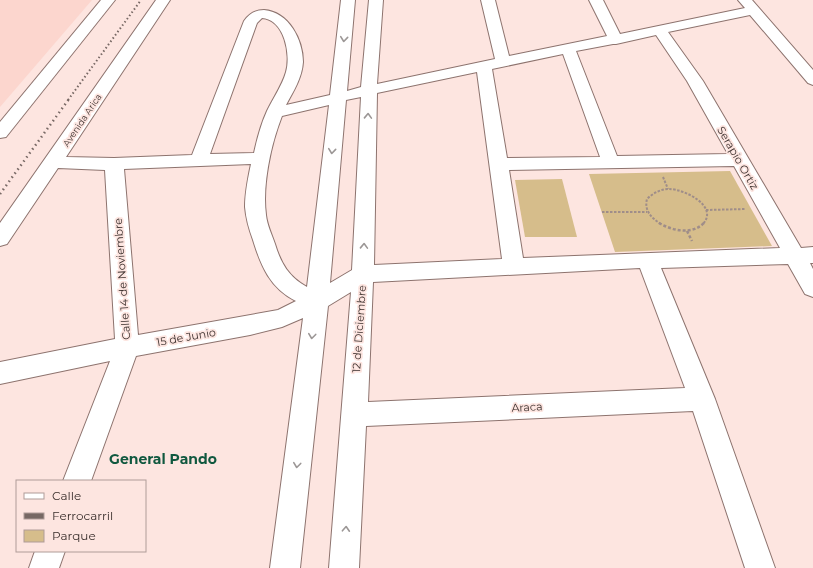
<svg xmlns="http://www.w3.org/2000/svg" width="813" height="568" viewBox="0 0 813 568" font-family="Montserrat,sans-serif">
	<style>
		.built { fill: #fcd6ce }
		.green { fill: #d6bd8b }
		.lines { fill: none; stroke-linecap: round; stroke-linejoin: round }
		.minor-casing { stroke: #8d736e; stroke-width: 2 }
		.secondary-casing { stroke: #8d736e; stroke-width: 2 }
		.path-far1 { stroke: #9f8d89; stroke-width: 2; stroke-dasharray: 2.5 1.5; stroke-linecap: butt }
		.path { stroke: #9f8d89; stroke-width: 2.5; stroke-dasharray: 3 2; stroke-linecap: butt }
		.minor { fill: #fff; fill-rule: evenodd }
		.secondary { fill: #fff; fill-rule: evenodd }
		.rail-far1 { stroke: #776864; stroke-width: 2; stroke-dasharray: 1.5 2.5; stroke-linecap: butt }
		.rail { stroke: #776864; stroke-width: 2.5; stroke-dasharray: 1.5 3.5; stroke-linecap: butt }
		.oneway { stroke: #9c9796 }
		.labels { text-anchor: middle; dominant-baseline: central; stroke-width: 3.5; stroke-linejoin: round; paint-order: stroke }
		.far-street-label { font-size: 9px; fill: #3a2f2c; stroke: #fde5e0 }
		.street-label { font-size: 11px; fill: #3a2f2c; stroke: #fde5e0 }
		.near-neighbourhood-label { font-size: 14px; font-weight: bold; fill: #10583f; stroke: #fde5e0 }
	</style>
	<rect width="100%" height="100%" fill="#fde5e0"/>
	<polygon class="built" points="0,0 92,0 0,107"/>
	<g class="green">
		<polygon points="730,171 772,246 615,252 589,174"/>
		<polygon points="562,179 577,237 525,237 515,180"/>
	</g>
	<g class="lines">
		<g class="minor-casing">
			<g id="minor">
				<path d="M156,0H170L66,157L114,158L192,155L244,21C249,14 255,10 264,10C289,12 303,40 303,62C302,78 293,92 286,105L330,95L341,0H355L347,91L361,87L369,0H383L377,84L495,59L481,0H495L509,56L607,36L589,0H603L620,34L745,8L738,0H752L813,70V85L808,83L750,15L668,32L703,81L801,248L813,247V263H810L813,269V297L805,294L788,264L661,268L715,399L775,568H745L693,411L366,426L359,568H329L351,292L328,306L300,568H270L303,318L282,327L250,335L136,356L91,481H63L110,361L0,384V362L115,339L105,170L58,168L7,244L0,246V223ZM262,18C285,20 291,55 286,72C282,86 273,98 267,111C261,124 257,139 254,153L210,154L257,23ZM656,35L687,81L728,154L617,156L576,51L613,44H616ZM563,54L600,157L507,158L492,69ZM477,72L502,259L374,265L377,93ZM361,97L352,270L330,283L346,100ZM329,105L307,287C289,277 281,264 275,244C272,235 267,225 266,215C262,185 271,144 282,116ZM251,164C248,178 245,193 245,207C246,219 249,229 253,240C261,266 270,288 296,301L278,310L138,335L124,169ZM734,166L780,248L523,258L509,170ZM640,268L685,388L368,402L373,282Z"/>
				<polygon points="35,551 65,551 59,568 29,568"/>
			</g>
		</g>
		<g class="secondary-casing">
			<polygon id="secondary" points="101,0 115,0 6,137 0,138 0,122"/>
		</g>
		<g class="path-far1">
			<polyline points="663,177 668,189"/>
			<polyline points="706,210 746,209"/>
			<polyline points="602,212 647,212"/>
			<path d="M661,224C651,218 644,210 647,199C653,193 661,189 669,189C684,189 719,206 703,224"/>
		</g>
		<g class="path">
			<path d="M659,223C673,231 692,235 704,223"/>
			<polyline points="687,231 692,241"/>
		</g>
		<use href="#minor" class="minor"/>
		<use href="#secondary" class="secondary"/>
		<polyline class="rail-far1" points="68,100 141,0"/>
		<polyline class="rail" points="0,194 69,99"/>
	</g>
	<defs><path id="oneway-chevron" d="M-2-3.5L2.5 0L-2 3.5" fill="none" stroke-width="1.6" stroke-linecap="round" stroke-linejoin="round"/></defs>
	<g class="oneway">
		<use href="#oneway-chevron" transform="translate(344 39) rotate(96)"/>
		<use href="#oneway-chevron" transform="translate(368 116) rotate(-88)"/>
		<use href="#oneway-chevron" transform="translate(332 151) rotate(96)"/>
		<use href="#oneway-chevron" transform="translate(364 246) rotate(-88)"/>
		<use href="#oneway-chevron" transform="translate(312 336) rotate(97)"/>
		<use href="#oneway-chevron" transform="translate(297 465) rotate(97)"/>
		<use href="#oneway-chevron" transform="translate(346 529) rotate(-87)"/>
	</g>
	<g class="labels">
		<g class="far-street-label">
			<text transform="translate(82 120) rotate(-56)">Avenida Arica</text>
		</g>
		<g class="street-label">
			<text transform="translate(738 158) rotate(60)">Serapio Ortiz</text>
			<text transform="translate(122 279) rotate(-94)">Calle 14 de Noviembre</text>
			<text transform="translate(359 329) rotate(-86)">12 de Diciembre</text>
			<text transform="translate(186 337) rotate(-10)">15 de Junio</text>
			<text transform="translate(527 407) rotate(-3)">Araca</text>
		</g>
		<g class="near-neighbourhood-label">
			<text x="163" y="459">General Pando</text>
		</g>
	</g>
	<rect x="16" y="480" width="130" height="72" fill="#fde5e0" stroke="#af9c98"/>
	<rect x="24" y="493" width="20" height="6" fill="#ffffff" stroke="#af9c98"/>
	<text x="52" y="500" font-size="12" fill="#3a2f2c">Calle</text>
	<rect x="24" y="513" width="20" height="6" fill="#776864" stroke="#af9c98"/>
	<text x="52" y="520" font-size="12" fill="#3a2f2c">Ferrocarril</text>
	<rect x="24" y="530" width="20" height="12" fill="#d6bd8b" stroke="#af9c98"/>
	<text x="52" y="540" font-size="12" fill="#3a2f2c">Parque</text>
</svg>
